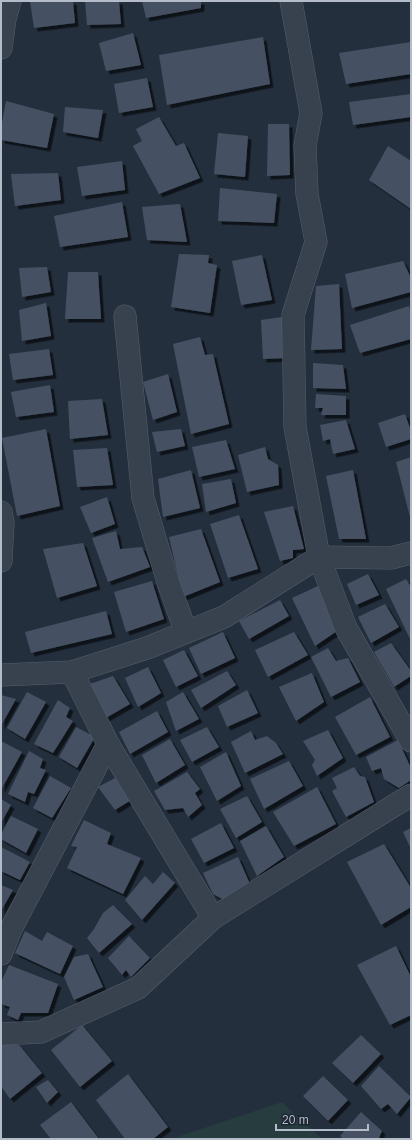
<svg xmlns="http://www.w3.org/2000/svg" width="412" height="1140" viewBox="0 0 412 1140" font-family="Helvetica,sans-serif">
	<style>
		.green { fill: #263c3f }
		.building { fill: #455162; filter: url(#shadow) }
		.lines { fill: none; stroke-linecap: round; stroke-linejoin: round }
		.minor-casing { stroke: #565f6c; stroke-width: 23 }
		.minor { stroke: #38414e; stroke-width: 22 }
	</style>
	<defs>
		<filter id="shadow"><feDropShadow dx="3.5" dy="3.5" stdDeviation="0" flood-color="#0009"/></filter>
	</defs>
	<rect width="100%" height="100%" fill="#242f3e"/>
	<polygon class="green" points="282,1102 322,1139 174,1139 177,1137"/>
	<g class="building">
		<polygon points="30,1 73,1 75,23 34,28"/>
		<polygon points="85,1 119,1 121,24 87,25"/>
		<polygon points="142,1 201,1 201,8 146,18"/>
		<polygon points="133,33 141,65 106,71 99,43"/>
		<polygon points="263,37 270,84 167,105 159,55"/>
		<polygon points="411,42 411,74 346,84 339,53"/>
		<polygon points="147,78 153,107 119,113 114,84"/>
		<polygon points="411,94 411,117 353,125 349,102"/>
		<polygon points="6,101 54,114 47,148 1,140 1,128"/>
		<polygon points="65,107 103,110 98,138 63,132"/>
		<polygon points="159,117 176,146 184,143 200,178 159,194 133,146 142,141 136,129"/>
		<polygon points="268,124 289,124 290,175 267,176"/>
		<polygon points="218,133 248,136 245,177 214,174"/>
		<polygon points="388,146 411,161 411,209 369,180"/>
		<polygon points="122,161 125,190 82,196 77,167"/>
		<polygon points="58,173 61,200 15,206 11,174"/>
		<polygon points="220,188 277,194 274,223 218,221"/>
		<polygon points="122,202 128,237 60,247 54,216"/>
		<polygon points="180,204 187,242 147,240 142,207"/>
		<polygon points="179,254 209,255 208,263 217,265 210,313 171,307"/>
		<polygon points="262,255 272,300 241,305 232,261"/>
		<polygon points="403,261 411,278 411,292 352,308 345,274"/>
		<polygon points="47,267 51,292 22,297 19,268"/>
		<polygon points="68,272 98,272 101,319 65,319"/>
		<polygon points="339,284 342,349 311,350 316,286"/>
		<polygon points="46,303 51,336 22,341 19,310"/>
		<polygon points="409,306 411,314 411,339 360,353 350,325"/>
		<polygon points="289,316 287,358 263,359 261,320"/>
		<polygon points="200,337 205,355 213,354 229,424 191,434 173,344"/>
		<polygon points="49,349 53,375 13,380 9,354"/>
		<polygon points="313,363 343,365 346,389 313,388"/>
		<polygon points="168,374 177,412 153,420 143,382"/>
		<polygon points="50,385 54,412 16,417 11,392"/>
		<polygon points="316,394 346,396 346,415 321,415 323,408 315,408"/>
		<polygon points="102,399 108,435 70,439 68,401"/>
		<polygon points="405,414 411,431 411,439 386,447 378,423"/>
		<polygon points="346,420 355,449 333,454 330,439 323,441 320,425"/>
		<polygon points="46,429 60,506 17,516 2,438"/>
		<polygon points="181,429 185,446 157,452 152,432"/>
		<polygon points="226,440 235,469 199,477 192,447"/>
		<polygon points="265,447 268,459 278,465 279,485 247,492 238,455"/>
		<polygon points="107,448 113,485 77,487 73,450"/>
		<polygon points="411,457 411,517 410,517 396,462"/>
		<polygon points="191,470 200,508 163,517 158,479"/>
		<polygon points="353,470 366,539 339,539 326,476"/>
		<polygon points="231,479 236,503 206,512 202,484"/>
		<polygon points="107,497 115,524 91,533 80,507"/>
		<polygon points="293,506 304,549 293,550 293,558 280,561 264,512"/>
		<polygon points="239,515 258,569 228,578 210,524"/>
		<polygon points="201,529 220,582 183,597 169,537"/>
		<polygon points="116,531 120,549 142,547 150,567 108,582 92,538"/>
		<polygon points="83,543 97,586 57,598 43,549"/>
		<polygon points="368,574 379,595 356,605 347,584"/>
		<polygon points="406,579 411,587 411,641 386,589"/>
		<polygon points="152,581 164,619 126,632 114,592"/>
		<polygon points="318,586 337,631 315,646 292,598"/>
		<polygon points="280,600 289,616 249,639 239,621"/>
		<polygon points="385,604 399,627 371,643 358,617"/>
		<polygon points="106,611 112,634 31,653 25,632"/>
		<polygon points="223,632 235,658 201,674 189,648"/>
		<polygon points="294,632 308,655 268,677 255,650"/>
		<polygon points="391,643 411,671 411,676 394,687 374,652"/>
		<polygon points="328,648 336,661 348,658 360,682 331,697 311,657"/>
		<polygon points="184,650 198,676 176,687 163,660"/>
		<polygon points="148,667 161,693 138,707 125,678"/>
		<polygon points="227,671 236,685 201,708 191,690"/>
		<polygon points="312,673 324,702 296,721 279,687"/>
		<polygon points="113,676 130,704 104,719 87,685"/>
		<polygon points="247,690 258,713 227,727 218,706"/>
		<polygon points="27,692 46,702 25,739 7,728"/>
		<polygon points="183,692 199,719 176,731 166,702"/>
		<polygon points="1,695 16,699 1,726"/>
		<polygon points="370,697 390,737 356,755 335,717"/>
		<polygon points="58,700 70,708 66,717 73,721 53,753 34,744"/>
		<polygon points="157,711 168,732 130,754 119,732"/>
		<polygon points="76,727 95,737 77,768 59,757"/>
		<polygon points="207,727 219,747 192,762 180,740"/>
		<polygon points="328,730 343,758 317,776 312,765 315,760 303,741"/>
		<polygon points="251,731 255,740 267,736 276,743 283,754 245,773 231,742"/>
		<polygon points="170,739 185,765 156,783 142,755"/>
		<polygon points="398,740 411,768 411,780 399,788 384,779 381,768 372,771 366,757"/>
		<polygon points="1,741 22,752 1,790"/>
		<polygon points="29,751 43,759 40,768 46,770 34,794 28,792 25,802 8,794"/>
		<polygon points="226,752 241,786 217,801 200,767"/>
		<polygon points="289,761 303,786 264,809 250,779"/>
		<polygon points="354,767 360,776 365,777 374,802 346,817 332,791 337,788 332,778"/>
		<polygon points="187,772 200,789 195,793 202,805 188,817 183,808 165,810 154,791"/>
		<polygon points="50,776 71,788 52,818 33,808"/>
		<polygon points="117,777 131,800 115,810 98,787"/>
		<polygon points="317,787 336,824 294,846 273,812"/>
		<polygon points="247,796 262,822 236,838 220,809"/>
		<polygon points="1,799 11,805 1,823"/>
		<polygon points="11,816 38,829 26,853 1,839 1,834"/>
		<polygon points="84,820 111,833 107,844 141,858 123,894 67,868 77,847 71,846"/>
		<polygon points="221,823 234,848 204,863 191,839"/>
		<polygon points="266,826 284,857 257,876 240,841"/>
		<polygon points="411,828 411,849 403,832"/>
		<polygon points="384,844 411,888 411,907 381,925 347,862"/>
		<polygon points="1,847 30,862 20,880 1,871"/>
		<polygon points="238,857 250,884 224,900 213,894 203,873"/>
		<polygon points="163,872 175,883 142,920 125,900 145,876 153,884"/>
		<polygon points="1,885 13,890 1,911"/>
		<polygon points="113,905 132,924 99,953 87,938 94,929 103,913"/>
		<polygon points="25,931 42,941 47,932 73,946 60,974 15,953"/>
		<polygon points="129,936 150,958 131,977 126,970 122,975 108,958"/>
		<polygon points="396,946 411,977 411,1015 390,1025 357,965"/>
		<polygon points="88,954 103,987 74,1000 64,977 74,957"/>
		<polygon points="9,965 58,984 48,1013 21,1013 18,1020 7,1015 10,1007 1,1004 1,982"/>
		<polygon points="82,1025 112,1061 80,1087 51,1050"/>
		<polygon points="361,1035 381,1054 353,1083 332,1063"/>
		<polygon points="8,1041 20,1046 42,1073 10,1099 1,1086 1,1044"/>
		<polygon points="379,1066 411,1097 397,1114 388,1104 381,1109 361,1086"/>
		<polygon points="128,1074 168,1127 153,1139 125,1139 96,1100"/>
		<polygon points="323,1076 348,1100 328,1121 303,1096"/>
		<polygon points="48,1080 58,1092 47,1103 36,1087"/>
		<polygon points="71,1102 99,1139 51,1139 40,1125"/>
		<polygon points="361,1112 382,1131 379,1138 380,1139 343,1139 340,1136"/>
	</g>
	<g class="lines">
		<g class="minor-casing">
			<g id="minor">
				<polyline points="291,1 311,113 305,146 307,194 316,242 293,315 295,427 319,557 346,628 411,741"/>
				<polyline points="1,48 5,19 10,1"/>
				<polyline points="125,316 143,498 168,582 186,632"/>
				<polyline points="1,512 3,522 1,561"/>
				<polyline points="1,675 72,672 147,648 224,617 319,557 391,558 411,553"/>
				<polyline points="108,744 213,918"/>
				<polyline points="1,954 10,931 108,744 72,672"/>
				<polyline points="1,1034 41,1032 138,988 213,918 411,795"/>
			</g>
		</g>
		<use href="#minor" class="minor"/>
	</g>
	<rect width="412" height="1140" fill="none" stroke="#b4bcc9" stroke-width="4"/>
	<path d="M276 1124v6h92v-6" fill="none" stroke="#b4bcc9" stroke-width="2"/>
	<text x="282" y="1124" font-size="12" fill="#b4bcc9" stroke="#1d2633" stroke-width="3" paint-order="stroke">20 m</text>
</svg>
